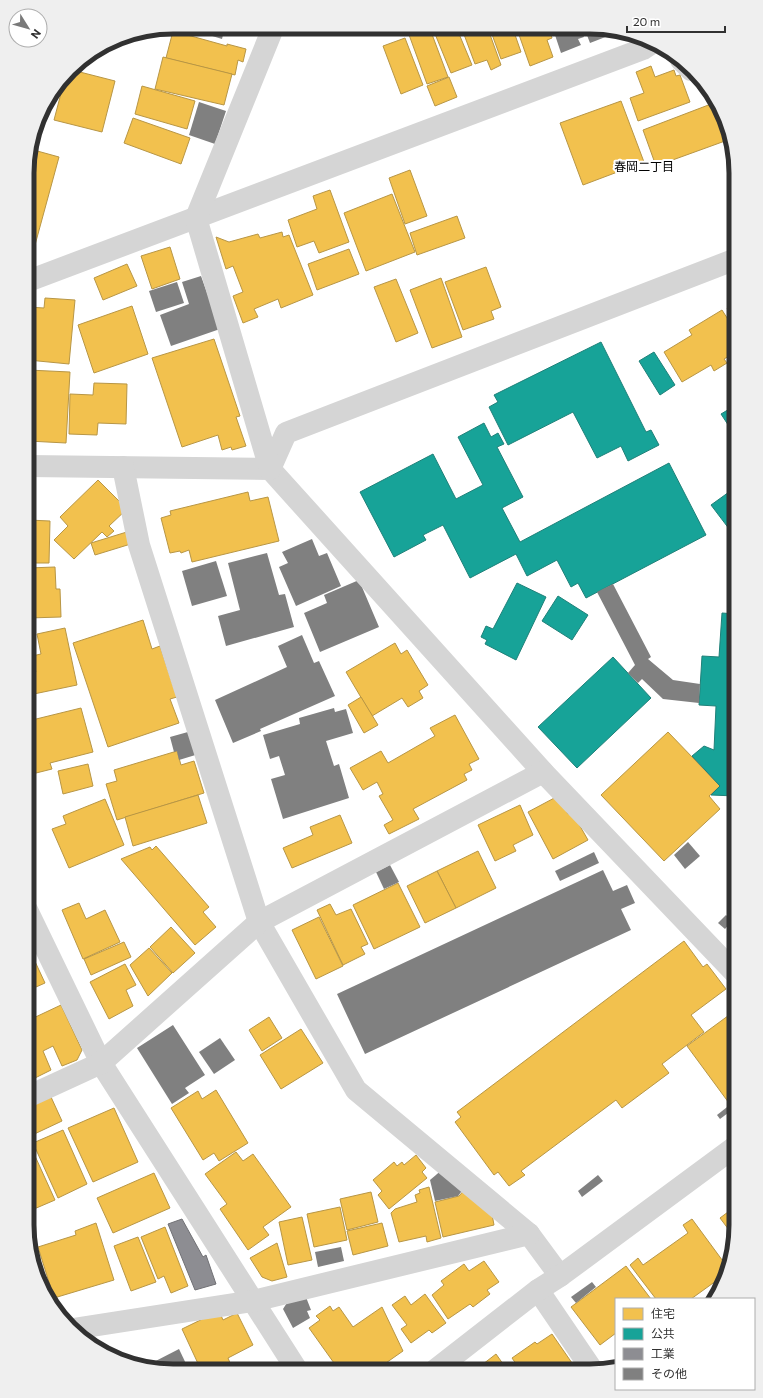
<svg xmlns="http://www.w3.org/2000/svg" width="763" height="1398" viewBox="0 0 763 1398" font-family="Commissioner,'Noto Sans JP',sans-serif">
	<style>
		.homes { fill: #f2c14e; stroke: #b89645 }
		.public { fill: #17a398; stroke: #1f8179 }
		.industry { fill: #8d8d92; stroke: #717175 }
		.building { fill: #808080 }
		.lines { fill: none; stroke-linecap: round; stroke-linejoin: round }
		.minor { stroke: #d5d5d5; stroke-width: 22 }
		.tertiary { stroke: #d5d5d5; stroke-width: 22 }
		.labels { text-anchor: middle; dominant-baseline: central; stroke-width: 4; stroke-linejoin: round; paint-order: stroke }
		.neighbourhood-label { font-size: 12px; fill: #000; stroke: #fff }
		.rim { fill: none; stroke: #313131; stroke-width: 5 }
	</style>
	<rect width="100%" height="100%" fill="#fff"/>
	<g class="homes">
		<polygon points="417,29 430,29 448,77 427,84 408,32"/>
		<polygon points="433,29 457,29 472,65 451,73"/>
		<polygon points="462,29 488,29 501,65 491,70 487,60 475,64"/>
		<polygon points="490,29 513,29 521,52 501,59"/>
		<polygon points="517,29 549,29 552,38 547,40 553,57 530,66"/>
		<polygon points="173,31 227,46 227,44 246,49 243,62 238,60 235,75 166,58"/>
		<polygon points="405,38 423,85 401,94 383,46"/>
		<polygon points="163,57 232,74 224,105 155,89"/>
		<polygon points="651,66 655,77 674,70 676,76 680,75 690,102 638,121 630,98 644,93 636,72"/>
		<polygon points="72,70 115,81 102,132 54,120 65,78"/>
		<polygon points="449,77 457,97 435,106 427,86"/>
		<polygon points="142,86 195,101 187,129 135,114"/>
		<polygon points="621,101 644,162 583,185 560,123"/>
		<polygon points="711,104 725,141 656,166 643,130"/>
		<polygon points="133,118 190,138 181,164 124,143"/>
		<polygon points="30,149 59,157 32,256 28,255 28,154"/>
		<polygon points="410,170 427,216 405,224 389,178"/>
		<polygon points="330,190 349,242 319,253 314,241 297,247 288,220 317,209 313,196"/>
		<polygon points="392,194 415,252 366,271 344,213"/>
		<polygon points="457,216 465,238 417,255 410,233"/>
		<polygon points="282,232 283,237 289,235 313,295 281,308 278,299 254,309 258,317 243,323 233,296 243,292 233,266 226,269 216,237 229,242 258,234 260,238"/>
		<polygon points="170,247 180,279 152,289 141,256"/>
		<polygon points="349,249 359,274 317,290 308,264"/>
		<polygon points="127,264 137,286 103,300 94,278"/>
		<polygon points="486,267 501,307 491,311 494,319 463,330 445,282"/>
		<polygon points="441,278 462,337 432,348 410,290"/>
		<polygon points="396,279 418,333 396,342 374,287"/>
		<polygon points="45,298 75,300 69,364 28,360 28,307 44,308"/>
		<polygon points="736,303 736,323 727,308"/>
		<polygon points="132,306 148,354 94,373 78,325"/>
		<polygon points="722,310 736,332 736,352 724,359 727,363 714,371 711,365 682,382 664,352 692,335 689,330"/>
		<polygon points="214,339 240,416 236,417 246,446 232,450 231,447 222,450 218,435 182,447 152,358"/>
		<polygon points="28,370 70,372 66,443 28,441 30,424 28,424"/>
		<polygon points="94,383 127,384 126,424 98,423 97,435 69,434 70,394 93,395"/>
		<polygon points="98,480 127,509 109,526 114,531 107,537 102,532 74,559 54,540 68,526 60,517"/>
		<polygon points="248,492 250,501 268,497 279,541 192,562 189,550 181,553 180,551 170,553 161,518 171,515 170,511"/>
		<polygon points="28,520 50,521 49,563 28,563"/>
		<polygon points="130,531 134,543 95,555 91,543"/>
		<polygon points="55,567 56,589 60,589 61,617 28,618 28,568"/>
		<polygon points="143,620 152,649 160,646 177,697 170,699 179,723 108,747 73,643"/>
		<polygon points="65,628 77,685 29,695 28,688 28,674 36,672 32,656 41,654 37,634"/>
		<polygon points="395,643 401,654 407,650 428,685 419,691 423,698 408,707 402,698 372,716 346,672"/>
		<polygon points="361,697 378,725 364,733 348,705"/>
		<polygon points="81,708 93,752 50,763 52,769 28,775 28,721"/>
		<polygon points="455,715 479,759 469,764 472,770 464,774 467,780 413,809 419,819 389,834 384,825 393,820 379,796 383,794 377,782 363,790 350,768 381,751 388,763 435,736 430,728"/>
		<polygon points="668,732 720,786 709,796 720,809 664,861 601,795"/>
		<polygon points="177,751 181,765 194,761 204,793 117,820 106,784 117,781 114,770"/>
		<polygon points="88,764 93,786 63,794 58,771"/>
		<polygon points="198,795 207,823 133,846 125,817"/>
		<polygon points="558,796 568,814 572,812 588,840 553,859 528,812"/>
		<polygon points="105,799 124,845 69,868 52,829 66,824 63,816"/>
		<polygon points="520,805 533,835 513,845 516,851 495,861 478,825"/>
		<polygon points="340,815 352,843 292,868 283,848 313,835 310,827"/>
		<polygon points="156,846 209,907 203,912 216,927 195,945 121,859 150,847 152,850"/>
		<polygon points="478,851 496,888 456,908 437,871"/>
		<polygon points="437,871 456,908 425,923 407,886"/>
		<polygon points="398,883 420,927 374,949 353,905"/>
		<polygon points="79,903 86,919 105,910 120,942 83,959 62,910"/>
		<polygon points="330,904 336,915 351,909 368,944 361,947 365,954 343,965 317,910"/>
		<polygon points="319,917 343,966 316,979 292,930"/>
		<polygon points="171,927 195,953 173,973 150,947"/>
		<polygon points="684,941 703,967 707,964 726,989 691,1015 704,1032 662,1064 669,1073 622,1108 616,1100 521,1171 525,1175 509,1186 498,1172 494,1175 455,1122 461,1117 457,1112"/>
		<polygon points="124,942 131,957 91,975 84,959"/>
		<polygon points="149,948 172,973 148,996 130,965"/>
		<polygon points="32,955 45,983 27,991 27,957"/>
		<polygon points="125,964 136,985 126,990 133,1006 109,1019 90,982"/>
		<polygon points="61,1005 82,1050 77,1060 62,1066 53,1046 43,1051 51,1070 29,1081 27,1077 27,1021"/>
		<polygon points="736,1010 736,1098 729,1103 687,1046"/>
		<polygon points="269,1017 282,1038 262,1051 249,1030"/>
		<polygon points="301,1029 323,1063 281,1089 260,1055"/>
		<polygon points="216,1090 248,1143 219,1161 214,1153 203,1160 171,1108 198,1091 202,1099"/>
		<polygon points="51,1097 62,1121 28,1137 27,1134 27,1108"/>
		<polygon points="114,1108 138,1162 93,1182 68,1128"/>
		<polygon points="63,1130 87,1184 58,1198 33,1143"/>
		<polygon points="30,1145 55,1200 27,1212 27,1147"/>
		<polygon points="236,1152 243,1161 253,1154 291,1207 263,1227 269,1235 248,1250 220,1209 227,1204 205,1174"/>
		<polygon points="416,1155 426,1168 422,1172 427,1178 389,1209 378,1195 382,1191 373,1180 394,1162 397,1166 402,1162 404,1165"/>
		<polygon points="154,1173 170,1208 113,1233 97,1198"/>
		<polygon points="429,1187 441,1238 427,1242 426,1236 399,1242 391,1213 395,1209 417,1202 415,1195 420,1193 419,1190"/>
		<polygon points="466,1188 491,1209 494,1225 443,1237 435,1202 459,1196"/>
		<polygon points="371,1192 378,1222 347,1230 340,1199"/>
		<polygon points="736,1206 736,1235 735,1238 720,1218"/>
		<polygon points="340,1207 347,1240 314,1247 307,1214"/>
		<polygon points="302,1217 312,1260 288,1265 279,1222"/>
		<polygon points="692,1219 728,1268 727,1273 691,1299 656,1299 630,1265 638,1258 643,1265 688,1233 683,1225"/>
		<polygon points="96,1223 114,1280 54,1298 38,1247 76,1235 75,1231"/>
		<polygon points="382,1223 388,1246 353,1255 347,1231"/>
		<polygon points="165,1227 188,1286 171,1293 164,1276 158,1279 141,1237"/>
		<polygon points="138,1237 156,1282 131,1291 114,1246"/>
		<polygon points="277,1243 287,1277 272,1281 262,1277 250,1258"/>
		<polygon points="32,1253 40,1280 35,1272"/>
		<polygon points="484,1261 499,1282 487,1290 490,1294 473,1307 470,1304 448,1319 432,1295 444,1285 441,1281 464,1264 469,1271"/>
		<polygon points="626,1266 651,1299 616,1299 616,1333 600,1345 571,1307"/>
		<polygon points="425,1294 446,1323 432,1333 429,1330 411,1343 401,1329 407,1325 392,1305 405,1296 411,1305"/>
		<polygon points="330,1306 333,1311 339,1307 353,1327 382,1307 403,1351 383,1365 387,1370 324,1370 334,1363 309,1328 320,1320 316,1316"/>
		<polygon points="219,1311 223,1320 237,1313 253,1345 228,1358 233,1370 201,1370 182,1329"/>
		<polygon points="552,1334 572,1363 560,1371 521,1371 512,1358 535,1342 537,1344"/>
		<polygon points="496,1354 508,1371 474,1371"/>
	</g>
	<g class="public">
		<polygon points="601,342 646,432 651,430 659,445 628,461 621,446 597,458 573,412 508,445 489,407 498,402 494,395"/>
		<polygon points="654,352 675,385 660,395 639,361"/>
		<polygon points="736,405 736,437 721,414"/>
		<polygon points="484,423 491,437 498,433 504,444 497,447 523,497 502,508 520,542 669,463 706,535 586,598 578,583 571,587 557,560 527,576 516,554 470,578 443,525 423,535 426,540 394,557 360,492 433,454 456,499 483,485 458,437"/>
		<polygon points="736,487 736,538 711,505"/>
		<polygon points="517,583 546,597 516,660 485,644 487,640 481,637 486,626 493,629"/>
		<polygon points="558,596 588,615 572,640 542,621"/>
		<polygon points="722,613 736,614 736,796 711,795 720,786 692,756 704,746 714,750 716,706 699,705 702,656 719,657"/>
		<polygon points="613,657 651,698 577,768 538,727"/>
	</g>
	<polygon class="industry" points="182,1219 203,1257 206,1255 216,1284 195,1290 168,1224"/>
	<g class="building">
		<polygon points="183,27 225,27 222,39"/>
		<polygon points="553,29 581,30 584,37 578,39 581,45 561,53"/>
		<polygon points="585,30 618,30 621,31 590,43"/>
		<polygon points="199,102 226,111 215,144 189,135"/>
		<polygon points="201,276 220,329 171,346 160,315 189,304 182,282"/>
		<polygon points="177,282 184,303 156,312 149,291"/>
		<polygon points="312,539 319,556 327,553 341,586 296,606 279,567 288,563 282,552"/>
		<polygon points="267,553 279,595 285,594 294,627 226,646 218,616 240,610 228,563"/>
		<polygon points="216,561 227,596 192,606 182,571"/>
		<polygon points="359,580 379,627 320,652 304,613 327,603 324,595"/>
		<polygon points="613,584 651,657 648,659 673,680 700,684 699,703 663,699 642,679 638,683 628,673 635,665 597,592"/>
		<polygon points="302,635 314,663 319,661 335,696 260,729 261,731 233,743 215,700 287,667 278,646"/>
		<polygon points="334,708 335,712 346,709 353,733 326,741 334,766 339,764 349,798 283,819 271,779 285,775 279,756 270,759 263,735 300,724 299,718"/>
		<polygon points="195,730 202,753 179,760 177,751 174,752 170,737"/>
		<polygon points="688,842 700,856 685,869 674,855"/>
		<polygon points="594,852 599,863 560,881 555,871"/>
		<polygon points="390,865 399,882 384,889 376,872"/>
		<polygon points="603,870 613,891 627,885 635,903 621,909 631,930 365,1054 337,994"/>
		<polygon points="726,915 732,921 725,929 718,923"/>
		<polygon points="173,1025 205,1075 185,1088 189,1093 172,1104 137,1048"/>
		<polygon points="220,1038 235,1060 214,1074 199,1052"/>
		<polygon points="736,1100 736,1107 720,1119 717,1115"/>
		<polygon points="443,1169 465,1187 458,1196 435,1201 430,1180"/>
		<polygon points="598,1175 603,1181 582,1197 578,1191"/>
		<polygon points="341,1247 344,1261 318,1267 315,1252"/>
		<polygon points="592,1282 596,1287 576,1303 571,1297"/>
		<polygon points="304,1292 311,1310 307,1311 310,1318 293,1328 283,1309 290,1298"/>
		<polygon points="179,1349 189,1370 154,1370 144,1367"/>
	</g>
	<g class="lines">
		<g class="minor">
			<polyline points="681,60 691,70"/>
			<polyline points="28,281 643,49 649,45"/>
			<polyline points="28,466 270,469 543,772 736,974"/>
			<polyline points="123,467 139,545 259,922 356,1090 529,1234 560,1276"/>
			<polyline points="270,469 286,433 736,259"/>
			<polyline points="270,469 196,218 273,28"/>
			<polyline points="27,910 101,1063 297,1370"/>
			<polyline points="27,1097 101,1063 259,922 543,772"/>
			<polyline points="538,1290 593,1371"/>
			<polyline points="73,1329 253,1301 529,1234"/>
		</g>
		<polyline class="tertiary" points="434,1371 538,1290 560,1276 736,1146"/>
	</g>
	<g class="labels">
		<g class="neighbourhood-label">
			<text x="644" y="166">春岡二丁目</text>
		</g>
	</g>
	<path d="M0 0H763V1398H0ZM173 34H590A139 139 0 0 1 729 173V1225A139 139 0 0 1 590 1364H173A139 139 0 0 1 34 1225V173A139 139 0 0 1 173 34Z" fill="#efefef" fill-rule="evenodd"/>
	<path class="rim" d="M173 34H590A139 139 0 0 1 729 173V1225A139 139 0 0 1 590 1364H173A139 139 0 0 1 34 1225V173A139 139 0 0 1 173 34Z"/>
	<rect x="615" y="1298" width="140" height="92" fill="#ffffff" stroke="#adadad"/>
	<rect x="623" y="1308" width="20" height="12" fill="#f2c14e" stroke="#adadad"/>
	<text x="651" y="1318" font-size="12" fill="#313131">住宅</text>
	<rect x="623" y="1328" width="20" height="12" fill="#17a398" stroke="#adadad"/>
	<text x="651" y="1338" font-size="12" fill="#313131">公共</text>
	<rect x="623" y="1348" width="20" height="12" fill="#8d8d92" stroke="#adadad"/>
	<text x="651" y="1358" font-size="12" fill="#313131">工業</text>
	<rect x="623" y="1368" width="20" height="12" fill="#808080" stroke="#adadad"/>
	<text x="651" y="1378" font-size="12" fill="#313131">その他</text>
	<g transform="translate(28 28) rotate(127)"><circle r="19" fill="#ffffff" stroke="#adadad"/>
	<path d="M0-3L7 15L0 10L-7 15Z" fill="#797979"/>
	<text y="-6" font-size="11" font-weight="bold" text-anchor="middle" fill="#313131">N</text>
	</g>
	<path d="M627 26v6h98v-6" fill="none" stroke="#313131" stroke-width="2"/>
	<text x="633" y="26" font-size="12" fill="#313131" stroke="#ffffff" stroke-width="3" paint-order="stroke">20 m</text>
</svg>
